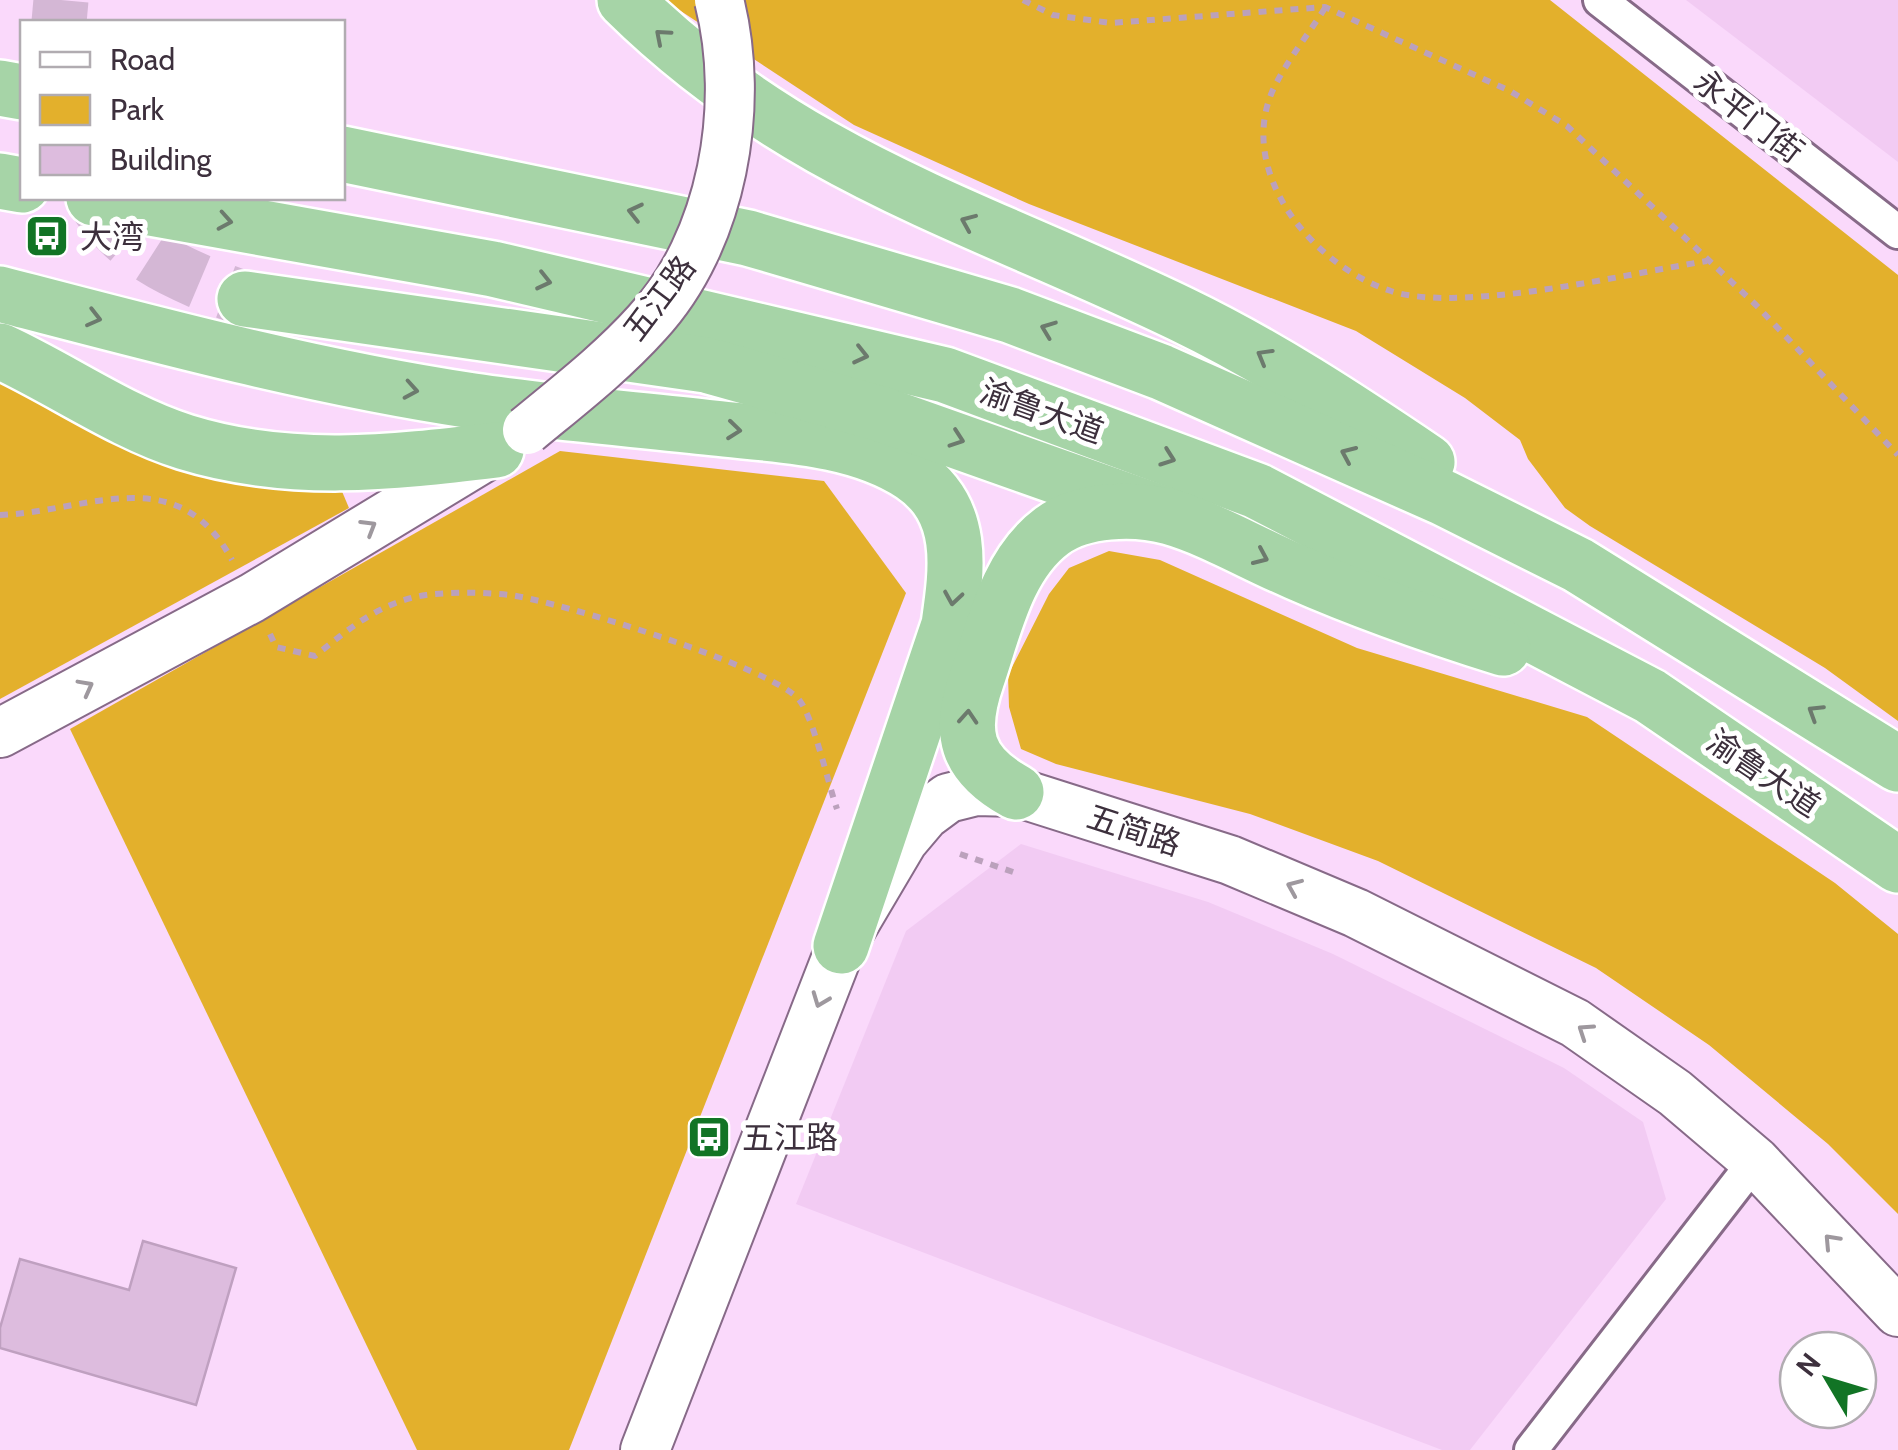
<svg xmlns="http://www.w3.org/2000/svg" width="1898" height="1450" viewBox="0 0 1898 1450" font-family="Cabin,'Noto Sans SC',sans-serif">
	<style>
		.built { fill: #f2cbf3 }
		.green { fill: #e3b02c }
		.building { fill: #ddbcde; stroke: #bfa0c0; stroke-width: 2.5 }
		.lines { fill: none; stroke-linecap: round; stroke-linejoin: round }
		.trunk-tunnel { stroke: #d4b7d5; stroke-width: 55; stroke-dasharray: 55 28; stroke-linecap: butt }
		.minor-casing { stroke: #876a88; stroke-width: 38 }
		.secondary-casing { stroke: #876a88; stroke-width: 52 }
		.trunk-casing { stroke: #fff; stroke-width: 60 }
		.path { stroke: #bba1bc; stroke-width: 6; stroke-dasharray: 8 8; stroke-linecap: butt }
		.minor { stroke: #fff; stroke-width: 32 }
		.secondary { stroke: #fff; stroke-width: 48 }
		.trunk { stroke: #a6d4a7; stroke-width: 55 }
		.secondary-bridge-casing { stroke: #876a88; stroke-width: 52; stroke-linecap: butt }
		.secondary-bridge { stroke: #fff; stroke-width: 48 }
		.oneway { stroke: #6c7a6d }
		.oneway2 { stroke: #9e989e }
		.labels { text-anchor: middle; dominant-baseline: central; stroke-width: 10; stroke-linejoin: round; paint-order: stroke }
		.street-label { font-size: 32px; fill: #3d303d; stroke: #fff }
		.poi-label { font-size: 32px; fill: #3d303d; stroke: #fff; text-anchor: start }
	</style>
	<rect width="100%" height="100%" fill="#fad9fb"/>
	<g class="built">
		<polygon points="1686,0 1898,0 1898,162"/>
		<polygon points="1021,844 1208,902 1333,954 1564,1068 1643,1122 1666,1199 1470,1450 1442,1450 796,1204 906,931"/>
	</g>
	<g class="green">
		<polygon points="664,0 1550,0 1898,275 1898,721 1825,668 1590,526 1565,508 1528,459 1520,440 1465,398 1356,331 1029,204 854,125"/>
		<polygon points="0,378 341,489 349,508 0,699"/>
		<polygon points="560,451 824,481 906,593 569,1450 417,1450 70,729"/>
		<polygon points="1109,551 1160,560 1357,648 1587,717 1835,883 1898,934 1898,1214 1828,1144 1709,1045 1596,968 1378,861 1250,814 1056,764 1021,749 1009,707 1008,675 1049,594 1069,568"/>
	</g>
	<polygon class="building" points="143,1241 236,1268 196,1405 0,1348 0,1328 20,1259 129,1290"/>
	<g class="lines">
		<g class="trunk-tunnel">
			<polyline points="59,22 61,0"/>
			<path d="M93,198C127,255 185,277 245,299"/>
		</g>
		<g class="minor-casing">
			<g id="minor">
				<polyline points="1600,0 1898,232"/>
				<polyline points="1531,1450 1755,1161"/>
			</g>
		</g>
		<g class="secondary-casing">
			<g id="secondary">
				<polyline points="0,733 252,598 496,450"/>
				<polyline points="645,1450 841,946 903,841 925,815 948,798 976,791 1016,792 1230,860 1356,913 1575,1023 1675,1093 1755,1161 1898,1312"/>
			</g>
		</g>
		<g class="trunk-casing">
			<g id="trunk">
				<path d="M625,0C794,167 976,215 1181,314C1268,356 1347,408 1427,462"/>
				<polyline points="0,88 22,92"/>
				<polyline points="342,154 748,238 1010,315 1161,372 1444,498 1578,565 1898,764"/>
				<polyline points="0,181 22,185"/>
				<polyline points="94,198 493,269 945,375 1257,491 1650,696 1898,865"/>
				<path d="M0,294C157,335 313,377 473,401C553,413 634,419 714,428C779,435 856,437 912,474C966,510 957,569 949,625L841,946"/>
				<polyline points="245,299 706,365 881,414 1169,516"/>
				<path d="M0,351C61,379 121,422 185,442C288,474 391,463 496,450"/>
				<path d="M1016,792C965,764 958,733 977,678C994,628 1007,564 1052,531C1082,509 1134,507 1170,517C1212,529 1255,555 1296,572C1364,602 1433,626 1503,648"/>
			</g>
		</g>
		<g class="path">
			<polyline points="1023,0 1053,15 1111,23 1325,7 1510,91 1567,126 1756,305 1898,455"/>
			<path d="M1325,8C1308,35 1285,63 1272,92C1237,175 1315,267 1391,291C1408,297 1433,298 1451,298C1537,296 1623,275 1707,261"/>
			<path d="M0,515C87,512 177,458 232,560"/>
			<path d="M270,634L276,647L315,656C350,628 380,602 426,595C453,592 483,592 510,595C556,601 777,668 800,701C814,720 828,783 837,809"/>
			<polyline points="960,854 1016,873"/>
		</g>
		<use href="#minor" class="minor"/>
		<use href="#secondary" class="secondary"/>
		<use href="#trunk" class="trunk"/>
		<g class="secondary-bridge-casing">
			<path id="secondary-bridge" d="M527,430C568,396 611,363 647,323C723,241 746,105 719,0"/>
		</g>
		<use href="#secondary-bridge" class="secondary-bridge"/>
	</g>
	<defs><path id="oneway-chevron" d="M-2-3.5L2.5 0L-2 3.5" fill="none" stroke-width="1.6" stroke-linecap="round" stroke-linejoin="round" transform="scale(2.5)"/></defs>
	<g class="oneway">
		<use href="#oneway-chevron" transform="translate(662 36) rotate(-139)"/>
		<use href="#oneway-chevron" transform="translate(635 212) rotate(-167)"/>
		<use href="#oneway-chevron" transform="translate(225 221) rotate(10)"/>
		<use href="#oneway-chevron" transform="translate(968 222) rotate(-157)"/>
		<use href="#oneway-chevron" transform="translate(544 281) rotate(13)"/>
		<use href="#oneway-chevron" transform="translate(94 318) rotate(14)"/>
		<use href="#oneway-chevron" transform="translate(1048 329) rotate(-159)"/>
		<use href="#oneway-chevron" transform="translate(861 355) rotate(13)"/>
		<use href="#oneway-chevron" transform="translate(1264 356) rotate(-150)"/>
		<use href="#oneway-chevron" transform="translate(411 390) rotate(10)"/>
		<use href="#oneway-chevron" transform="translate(734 430) rotate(6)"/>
		<use href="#oneway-chevron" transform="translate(957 439) rotate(19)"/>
		<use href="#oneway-chevron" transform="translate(1348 454) rotate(-156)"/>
		<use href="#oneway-chevron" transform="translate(1168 458) rotate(20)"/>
		<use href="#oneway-chevron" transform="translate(1261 557) rotate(24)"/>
		<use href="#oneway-chevron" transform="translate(953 598) rotate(99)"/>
		<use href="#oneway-chevron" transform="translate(1815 712) rotate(-148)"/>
		<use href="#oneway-chevron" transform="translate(968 717) rotate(-86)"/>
	</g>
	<g class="oneway2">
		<use href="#oneway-chevron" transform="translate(369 527) rotate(-31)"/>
		<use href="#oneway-chevron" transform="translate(86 687) rotate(-28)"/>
		<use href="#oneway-chevron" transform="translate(1294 887) rotate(-157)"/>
		<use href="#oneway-chevron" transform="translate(820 1000) rotate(111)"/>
		<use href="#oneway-chevron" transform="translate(1585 1031) rotate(-146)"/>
		<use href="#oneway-chevron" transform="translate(1831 1241) rotate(-133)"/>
	</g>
	<defs>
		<g id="bus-square" transform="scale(2.25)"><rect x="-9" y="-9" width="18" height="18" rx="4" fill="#127425" stroke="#fff"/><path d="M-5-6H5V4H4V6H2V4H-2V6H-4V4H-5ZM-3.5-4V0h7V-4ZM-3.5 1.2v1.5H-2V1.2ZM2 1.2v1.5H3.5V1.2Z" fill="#fff"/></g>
	</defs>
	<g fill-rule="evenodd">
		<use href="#bus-square" x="47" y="236"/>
		<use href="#bus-square" x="709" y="1137"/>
	</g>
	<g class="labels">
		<g class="street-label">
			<text transform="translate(1749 116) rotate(38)">永平门街</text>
			<text transform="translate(659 298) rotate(-53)">五江路</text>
			<text transform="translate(1042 411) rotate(20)">渝鲁大道</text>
			<text transform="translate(1764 773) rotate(34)">渝鲁大道</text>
			<text transform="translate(1134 830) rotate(18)">五简路</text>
		</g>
		<g class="poi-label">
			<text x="80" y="236">大湾</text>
			<text x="742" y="1137">五江路</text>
		</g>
	</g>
	<rect x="20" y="20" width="325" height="180" fill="#ffffff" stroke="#b1acb1" stroke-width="2.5"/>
	<rect x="40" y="52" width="50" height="15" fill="#ffffff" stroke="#b1acb1" stroke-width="2.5"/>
	<text x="110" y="70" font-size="30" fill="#3d303d">Road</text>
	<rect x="40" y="95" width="50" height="30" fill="#e3b02c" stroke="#b1acb1" stroke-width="2.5"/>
	<text x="110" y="120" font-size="30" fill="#3d303d">Park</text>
	<rect x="40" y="145" width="50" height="30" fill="#ddbcde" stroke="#b1acb1" stroke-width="2.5"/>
	<text x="110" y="170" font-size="30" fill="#3d303d">Building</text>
	<g transform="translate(1828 1380) rotate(308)"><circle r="48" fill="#ffffff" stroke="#b1acb1" stroke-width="2.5"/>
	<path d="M0-8L18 38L0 25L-18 38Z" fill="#127425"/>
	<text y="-15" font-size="28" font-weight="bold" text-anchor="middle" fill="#3d303d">N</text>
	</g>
</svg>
